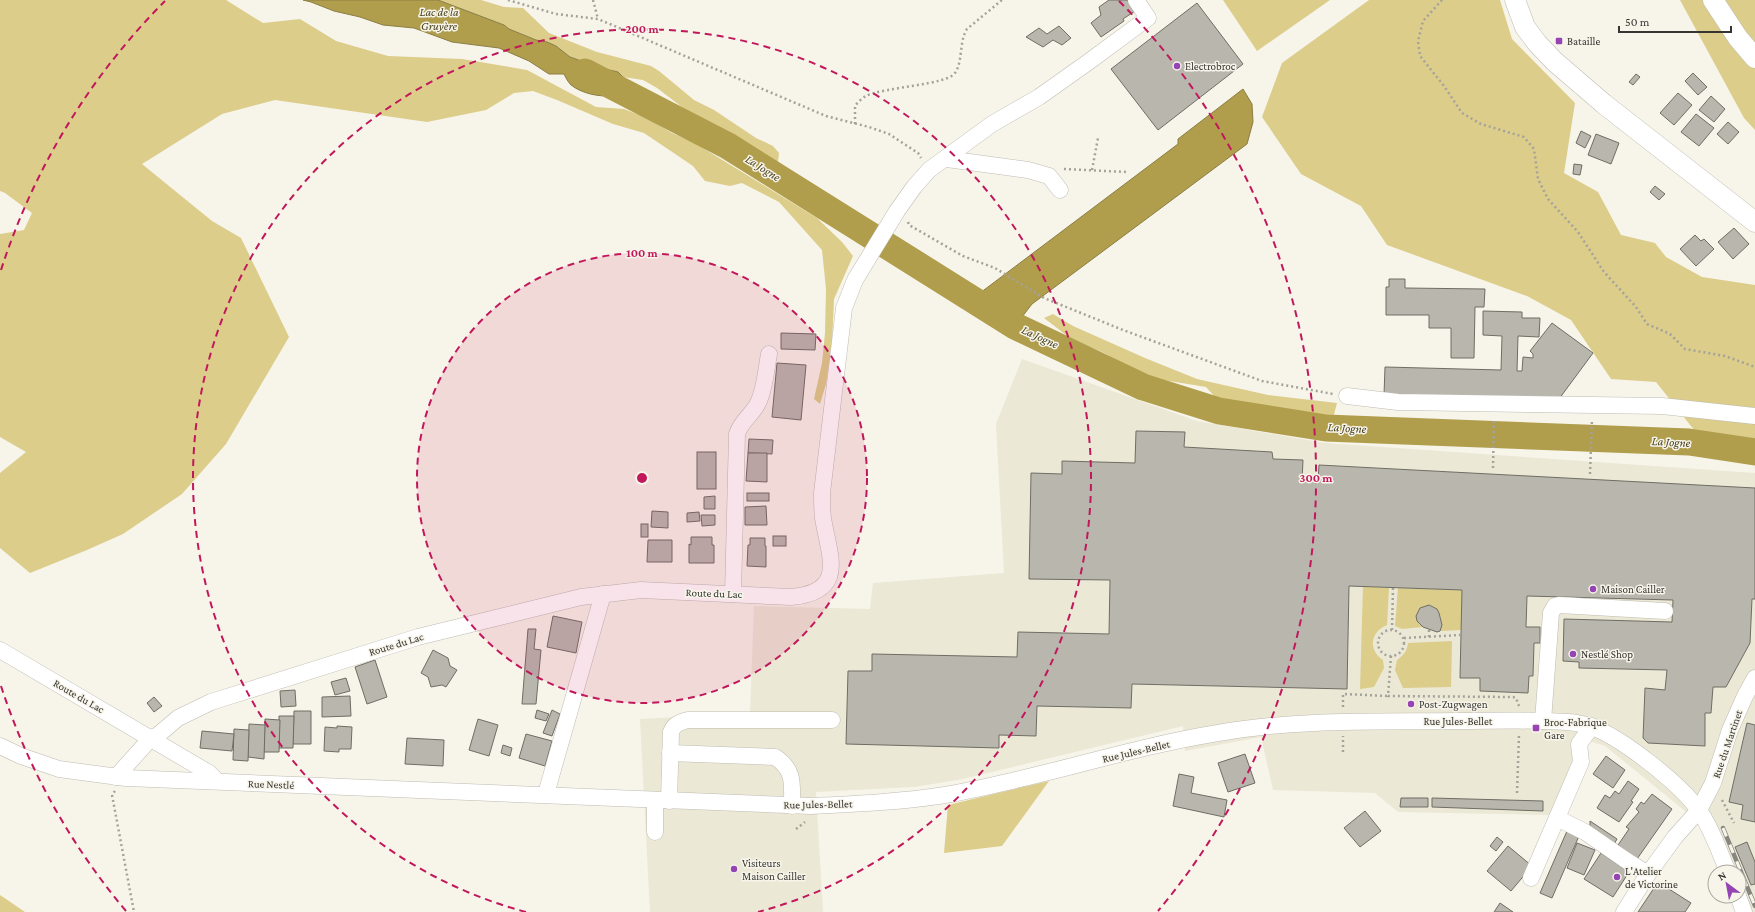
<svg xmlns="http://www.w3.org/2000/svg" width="1755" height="912" viewBox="0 0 1755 912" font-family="'Crimson Pro',serif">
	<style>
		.built { fill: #ece8d6 }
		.green { fill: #dccd8a }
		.water { fill: #b09e4c; stroke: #8b7e44 }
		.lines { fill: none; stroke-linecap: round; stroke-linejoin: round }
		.river { stroke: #b09e4c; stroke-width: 27 }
		.building { fill: #b9b7ad; stroke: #6f6d64 }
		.minor-casing { stroke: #bebcb2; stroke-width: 17 }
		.major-casing { stroke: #bebcb2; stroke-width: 21 }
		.path { stroke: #a5a29b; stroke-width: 2.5; stroke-dasharray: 2 3; stroke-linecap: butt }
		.minor { stroke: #fff; stroke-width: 16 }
		.major { stroke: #fff; stroke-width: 20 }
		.rail-casing { stroke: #87857f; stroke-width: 4.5 }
		.rail { stroke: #f7f4ea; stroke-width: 3; stroke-dasharray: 9; stroke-linecap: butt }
		.ring { fill: none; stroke: #c2185b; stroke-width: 2; stroke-dasharray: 7 5 }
		.poi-dot { fill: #9644b3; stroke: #f7f4ea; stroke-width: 1.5 }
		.labels { text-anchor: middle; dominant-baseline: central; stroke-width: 3; stroke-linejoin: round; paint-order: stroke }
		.poi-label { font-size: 11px; fill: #363531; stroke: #f7f4ea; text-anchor: start }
		.street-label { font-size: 11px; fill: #363531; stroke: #f7f4ea }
		.water-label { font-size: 12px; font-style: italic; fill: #4a421e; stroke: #f7f4ea }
		.centre { fill: #c2185b; stroke: #f7f4ea; stroke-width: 2 }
		.ring-label { font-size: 12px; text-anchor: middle; font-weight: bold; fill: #c2185b; stroke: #f7f4ea; stroke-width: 3; stroke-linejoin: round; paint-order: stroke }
	</style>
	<rect width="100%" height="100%" fill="#f7f4ea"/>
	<polygon class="built" points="1022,359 1197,421 1325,443 1755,473 1755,912 1748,912 1739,889 1739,872 1733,872 1696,820 1605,746 1586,740 1549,815 1398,812 1375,793 1273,790 1261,737 1185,751 1183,726 963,779 914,787 816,792 823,912 650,912 640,719 750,713 754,606 870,609 873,583 1004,573 996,424"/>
	<g class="green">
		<polygon points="0,0 226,0 263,23 300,19 336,41 388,56 462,59 527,70 596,107 624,109 647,118 672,133 693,142 817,218 842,242 853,256 834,299 832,343 826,384 820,404 814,399 822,363 825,333 826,289 822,250 779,202 742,183 730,186 705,181 693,166 644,133 613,124 557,100 533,91 514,93 486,110 427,122 275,100 222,114 142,164 212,221 241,238 289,337 226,444 182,494 123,534 87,550 30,573 0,548 0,473 26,452 0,437 0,234 24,230 32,213 5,193 0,191"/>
		<polygon points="438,0 481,0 504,7 523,8 549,33 597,52 651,66 659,71 694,100 714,110 756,138 773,146 779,153 778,162 761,155 737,137 718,129 695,117 657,88 643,80 623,77 618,72 601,68 570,57 556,46 547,42 536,40 509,29 504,25"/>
		<polygon points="1223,0 1330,0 1257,51"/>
		<polygon points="1369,0 1500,0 1512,39 1575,103 1564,173 1598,192 1621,235 1655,243 1666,257 1702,277 1755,285 1755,448 1702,440 1656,382 1611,379 1571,320 1527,296 1387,245 1361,206 1301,174 1262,117 1282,63"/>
		<polygon points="1680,0 1755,0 1755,130 1744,118"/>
		<polygon points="1053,314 1073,326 1145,358 1197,379 1268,395 1337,403 1332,422 1310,424 1225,408 1206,387 1157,379 1133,369 1104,353 1070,338 1044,318"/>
		<path d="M1363,586L1389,588L1387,625C1370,632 1368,650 1383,660L1384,668L1374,687L1360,689Z"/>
		<path d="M1398,588L1462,590L1461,630L1440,631C1444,621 1439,608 1429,605L1420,608L1417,616L1419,624L1423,627L1402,629L1395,626Z"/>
		<path d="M1452,641L1451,687L1403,688L1395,670L1397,660C1404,655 1407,651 1408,643Z"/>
		<polygon points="1049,781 1002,846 944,853 948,805"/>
		<polygon points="0,895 25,912 0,912"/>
	</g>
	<g class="water">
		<path d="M303,0H438L504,25L509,29L536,40L547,42L556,46L570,57L601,68L618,72L623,77L613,95C600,98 581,93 571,85C568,82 566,78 564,74H549L529,61L499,48L452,42L414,28L383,25L360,17L334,11L311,2Z"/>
		<polygon points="1243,89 1252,104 1253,122 1247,144 1032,304 1015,326 972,299 1178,144 1178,139"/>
	</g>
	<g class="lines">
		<polyline class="river" points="585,72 728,146 1015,326 1143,387 1219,411 1326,428 1689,442 1755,452"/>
	</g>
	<g class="building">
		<polygon points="1109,0 1127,0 1135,11 1123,19 1124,21 1101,37 1091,23 1101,15 1099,7"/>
		<polygon points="1197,3 1243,64 1158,130 1111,69"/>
		<polygon points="1059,26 1071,38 1062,45 1053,40 1043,47 1026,37 1039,28 1047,34"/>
		<polygon points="1693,73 1707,87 1698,95 1685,81"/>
		<polygon points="1636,74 1640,77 1633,85 1629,82"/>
		<polygon points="1678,93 1692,105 1674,125 1660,113"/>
		<polygon points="1711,96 1725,109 1714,122 1699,110"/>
		<polygon points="1696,114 1714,128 1699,146 1681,132"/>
		<polygon points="1728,122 1739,132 1728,144 1717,134"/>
		<polygon points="1581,131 1591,136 1585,148 1576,143"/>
		<polygon points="1596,134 1619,143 1611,164 1588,155"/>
		<polygon points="1574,164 1582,165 1580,175 1573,174"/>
		<polygon points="1655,186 1665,194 1659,200 1650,192"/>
		<polygon points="1734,228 1749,244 1733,259 1718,242"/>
		<polygon points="1695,235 1701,241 1704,239 1714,249 1696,266 1680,249"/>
		<polygon points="1389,279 1405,279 1405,288 1485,289 1484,307 1475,307 1474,358 1451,358 1451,328 1429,328 1429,315 1386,315 1386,287 1389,287"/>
		<polygon points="1483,311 1522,312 1522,318 1540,318 1539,337 1518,336 1517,371 1522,371 1523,357 1533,358 1533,354 1530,351 1552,323 1593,353 1559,399 1384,395 1385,367 1501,370 1502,336 1483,335"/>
		<polygon points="781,333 816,334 815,350 781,349"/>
		<polygon points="777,363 806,365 801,420 772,417"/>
		<polygon points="1136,431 1185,432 1184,447 1272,452 1273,459 1303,460 1302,481 1318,481 1319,465 1755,488 1755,599 1752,599 1750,643 1726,687 1713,687 1711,713 1705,713 1705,746 1648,743 1643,738 1645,688 1665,690 1667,670 1579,668 1579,662 1563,661 1564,619 1672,622 1673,600 1527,596 1526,627 1540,627 1540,643 1534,643 1533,676 1529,676 1528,693 1480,691 1480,678 1460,678 1462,590 1349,586 1347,689 1132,684 1131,708 1037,706 1036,736 999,735 999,748 846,744 848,671 872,671 872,654 1017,657 1018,632 1109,634 1110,580 1029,579 1031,473 1062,474 1062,461 1135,463"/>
		<polygon points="749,439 773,440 772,454 748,453"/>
		<rect x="697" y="452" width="19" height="37"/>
		<polygon points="748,453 767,453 767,482 746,481"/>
		<rect x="747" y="493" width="22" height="8"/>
		<polygon points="715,496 715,509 704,509 704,497"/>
		<polygon points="766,506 767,525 745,525 745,507"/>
		<polygon points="652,511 668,512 668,528 651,527"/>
		<polygon points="699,512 700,521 687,522 687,513"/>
		<polygon points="701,515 715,515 715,525 702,526"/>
		<rect x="641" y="524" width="7" height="13"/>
		<rect x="773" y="536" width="13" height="10"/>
		<polygon points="691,537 712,537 712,545 714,545 714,563 689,563 689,544 691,545"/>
		<polygon points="750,538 765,538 765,546 766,546 766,567 747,566 748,545 750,545"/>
		<polygon points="648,540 672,540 672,562 647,562"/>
		<polygon points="1429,605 1437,609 1439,613 1442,625 1440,631 1437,632 1423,627 1417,621 1416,616 1420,608"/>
		<polygon points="553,616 582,622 576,653 547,647"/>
		<polygon points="528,629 536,629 534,649 541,650 536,704 522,704"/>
		<polygon points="433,650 448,658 450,666 457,670 446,687 442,685 431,687 428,677 421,673"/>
		<polygon points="375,660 387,697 367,704 355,667"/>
		<polygon points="346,678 350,691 335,695 331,682"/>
		<polygon points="295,690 296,706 281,707 280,691"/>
		<polygon points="350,696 351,716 322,717 322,697"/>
		<polygon points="154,697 162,706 154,712 147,703"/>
		<polygon points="537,710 549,714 546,721 535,718"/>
		<polygon points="552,710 560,714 552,736 543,733"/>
		<polygon points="294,711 311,711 311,744 293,744"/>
		<polygon points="279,716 294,716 293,748 279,748"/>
		<polygon points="265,719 280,720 279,752 264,752"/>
		<polygon points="478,719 498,725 489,756 469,750"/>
		<polygon points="1747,723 1755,725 1755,822 1741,819 1743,805 1729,802"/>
		<polygon points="249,724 265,725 264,759 248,757"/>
		<polygon points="337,726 352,727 351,749 339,749 339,752 324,751 325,727 337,728"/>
		<polygon points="234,729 249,730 248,761 233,760"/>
		<polygon points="202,731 234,734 232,751 200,748"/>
		<polygon points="526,734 552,741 545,766 519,758"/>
		<polygon points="407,738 444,740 443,766 405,764"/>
		<polygon points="503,745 512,748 510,756 501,753"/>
		<polygon points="1245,754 1255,783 1228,792 1218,763"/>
		<polygon points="1606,756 1625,770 1613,788 1593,774"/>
		<polygon points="1179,774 1194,777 1191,793 1227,800 1224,817 1173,806"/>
		<polygon points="1628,781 1639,789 1631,801 1633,802 1619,822 1597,808 1605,795 1610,798 1615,791 1619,794"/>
		<polygon points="1652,794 1672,809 1637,859 1618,845 1629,829 1626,827 1639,812 1636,809 1641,802 1644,804"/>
		<polygon points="1401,798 1428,798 1428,807 1400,807"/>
		<polygon points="1432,798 1543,801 1543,811 1432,807"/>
		<polygon points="1365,811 1381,831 1360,847 1344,828"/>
		<polygon points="1590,821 1617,839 1613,846 1590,831"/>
		<polygon points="1567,831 1579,836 1552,898 1540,893"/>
		<polygon points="1497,837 1503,842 1496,851 1490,846"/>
		<polygon points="1747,842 1755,862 1755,884 1751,885 1735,847"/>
		<polygon points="1577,843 1595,850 1584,875 1567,868"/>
		<polygon points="1508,846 1532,866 1511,891 1487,871"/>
		<polygon points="1601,853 1629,872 1613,897 1584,879"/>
		<polygon points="1658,882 1691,903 1685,912 1638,912"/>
		<polygon points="1500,903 1513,912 1494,912"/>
	</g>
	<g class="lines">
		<g class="minor-casing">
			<g id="minor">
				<polyline points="947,159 1028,170 1049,176 1060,190"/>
				<polyline points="1347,396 1398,402 1662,406 1755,416"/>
				<path d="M733,594L737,434C741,421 752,415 758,403C765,389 766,370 769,354"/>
				<polyline points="0,650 209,773 217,781"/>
				<polyline points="1543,721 1551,613 1555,606 1559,605 1665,611"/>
				<path d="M0,746L21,756L59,769L126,778L810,806C855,804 900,802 945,795C1037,779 1126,748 1218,733C1297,719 1377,722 1457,721C1487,721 1517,720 1547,721C1562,722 1578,721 1592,727C1622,738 1679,783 1698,809C1711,827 1719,851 1728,872"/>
				<path d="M670,753L775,757C795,770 792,784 792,806"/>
				<path d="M116,777L151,738L158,735L178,718L211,702L418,637L581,597L641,590L791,597C848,592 829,556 823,518C822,510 822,501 822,493L844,308L855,280L897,211L914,187L929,170L992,124L1039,97L1087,63L1148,18L1136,0"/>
				<polyline points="547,795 548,787 603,594"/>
				<polyline points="655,800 655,832"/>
				<path d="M669,801L671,732C674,724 680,722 688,720H832"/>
				<polyline points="1557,818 1585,832 1627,861 1648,874"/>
				<polyline points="1531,878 1581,762 1579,744 1592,726"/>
				<polyline points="1738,896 1744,912"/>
				<polyline points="1624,912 1648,874 1675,837 1699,810 1713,783 1730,730 1745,696 1755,678"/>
			</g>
		</g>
		<g class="major-casing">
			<g id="major">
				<polyline points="1515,0 1525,27 1537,43 1554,61 1604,104 1755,222"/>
				<polyline points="1713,0 1738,38 1755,58"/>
			</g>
		</g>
		<g class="path">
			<polyline points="508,0 556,14 598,19 826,116 869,127 889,134 918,153 921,158"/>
			<polyline points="593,0 598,19"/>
			<polyline points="1442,0 1423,21 1418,41 1420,56 1444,86 1462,113 1481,124 1524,137 1534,149 1538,179 1548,199 1578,232 1604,272 1636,307 1647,324 1670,334 1685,349 1725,356 1755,367"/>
			<path d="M855,124V106C858,102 862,98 866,96C884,87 947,85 955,73C963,62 959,41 967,29L1002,0"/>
			<polyline points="1064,169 1127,172"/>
			<polyline points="1092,170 1098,138"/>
			<polyline points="908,222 909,225 963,256 995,268 1044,298 1123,330 1262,381 1333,394"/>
			<polyline points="1493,468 1494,418"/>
			<polyline points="1590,474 1592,419"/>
			<circle cx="1391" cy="643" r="13"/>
			<polyline points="1392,630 1393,588"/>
			<polyline points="1429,637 1429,629"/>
			<polyline points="1404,638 1461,635"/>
			<polyline points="1391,656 1388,696 1513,697 1516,698 1519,706"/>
			<polyline points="1343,707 1343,694 1388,696"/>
			<polyline points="1343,752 1343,736"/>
			<polyline points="115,791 112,795 134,912"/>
			<polyline points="1517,793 1519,735"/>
			<polyline points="1722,800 1734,823"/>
			<polyline points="796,829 805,822"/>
		</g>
		<use href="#minor" class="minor"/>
		<use href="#major" class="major"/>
		<g class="rail-casing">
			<polyline id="rail" points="1723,828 1755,906"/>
		</g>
		<use href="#rail" class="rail"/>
	</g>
	<circle cx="642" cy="478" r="225" fill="#c2185b" fill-opacity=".12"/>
	<g class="ring">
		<circle cx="642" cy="478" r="225"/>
		<path d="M526 912A449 449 0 1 1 758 912"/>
		<path d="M126 911A674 674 0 0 1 1 686M1 270A674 674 0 0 1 165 1M1119 1A674 674 0 0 1 1158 911"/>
	</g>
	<g class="poi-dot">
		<rect x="1555" y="37" width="8" height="8" rx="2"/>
		<circle cx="1177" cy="66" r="4"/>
		<circle cx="1593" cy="589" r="4"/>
		<circle cx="1573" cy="654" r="4"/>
		<circle cx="1411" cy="704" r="4"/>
		<rect x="1532" y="724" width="8" height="8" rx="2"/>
		<circle cx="734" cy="869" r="4"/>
		<circle cx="1617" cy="877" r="4"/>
	</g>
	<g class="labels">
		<g class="poi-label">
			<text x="1567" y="41">Bataille</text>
			<text x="1185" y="66">Electrobroc</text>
			<text x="1601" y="589">Maison Cailler</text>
			<text x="1581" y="654">Nestlé Shop</text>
			<text x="1419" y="704">Post-Zugwagen</text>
			<text x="1544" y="722">Broc-Fabrique<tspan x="1544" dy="13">Gare</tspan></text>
			<text x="742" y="863">Visiteurs<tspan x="742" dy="13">Maison Cailler</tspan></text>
			<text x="1625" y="871">L'Atelier<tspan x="1625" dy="13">de Victorine</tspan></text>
		</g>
		<g class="street-label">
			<text transform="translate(714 593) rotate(2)">Route du Lac</text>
			<text transform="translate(396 644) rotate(-17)">Route du Lac</text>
			<text transform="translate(79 696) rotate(30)">Route du Lac</text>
			<text x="1458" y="721">Rue Jules-Bellet</text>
			<text transform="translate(1727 744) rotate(-71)">Rue du Martinet</text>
			<text transform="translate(1136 751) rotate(-13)">Rue Jules-Bellet</text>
			<text transform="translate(271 784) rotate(2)">Rue Nestlé</text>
			<text transform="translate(818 804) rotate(-1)">Rue Jules-Bellet</text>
		</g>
		<g class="water-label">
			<text x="439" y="12">Lac de la<tspan x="439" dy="14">Gruyère</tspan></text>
			<text transform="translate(763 168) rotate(32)">La Jogne</text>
			<text transform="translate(1040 337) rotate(25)">La Jogne</text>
			<text transform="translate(1347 428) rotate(3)">La Jogne</text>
			<text transform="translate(1671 442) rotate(3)">La Jogne</text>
		</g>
	</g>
	<circle cx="642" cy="478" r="6" class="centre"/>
	<g class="ring-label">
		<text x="642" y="33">200 m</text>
		<text x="642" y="257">100 m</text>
		<text x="1316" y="482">300 m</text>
	</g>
	<g transform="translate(1727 884) rotate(328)"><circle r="19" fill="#f7f4ea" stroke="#aaa8a0"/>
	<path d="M0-3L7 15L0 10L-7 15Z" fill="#9644b3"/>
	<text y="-6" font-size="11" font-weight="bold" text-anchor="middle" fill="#363531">N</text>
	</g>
	<path d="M1619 26v6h112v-6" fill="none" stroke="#363531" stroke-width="2"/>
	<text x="1625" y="26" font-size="12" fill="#363531" stroke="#f7f4ea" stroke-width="3" paint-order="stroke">50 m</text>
</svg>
